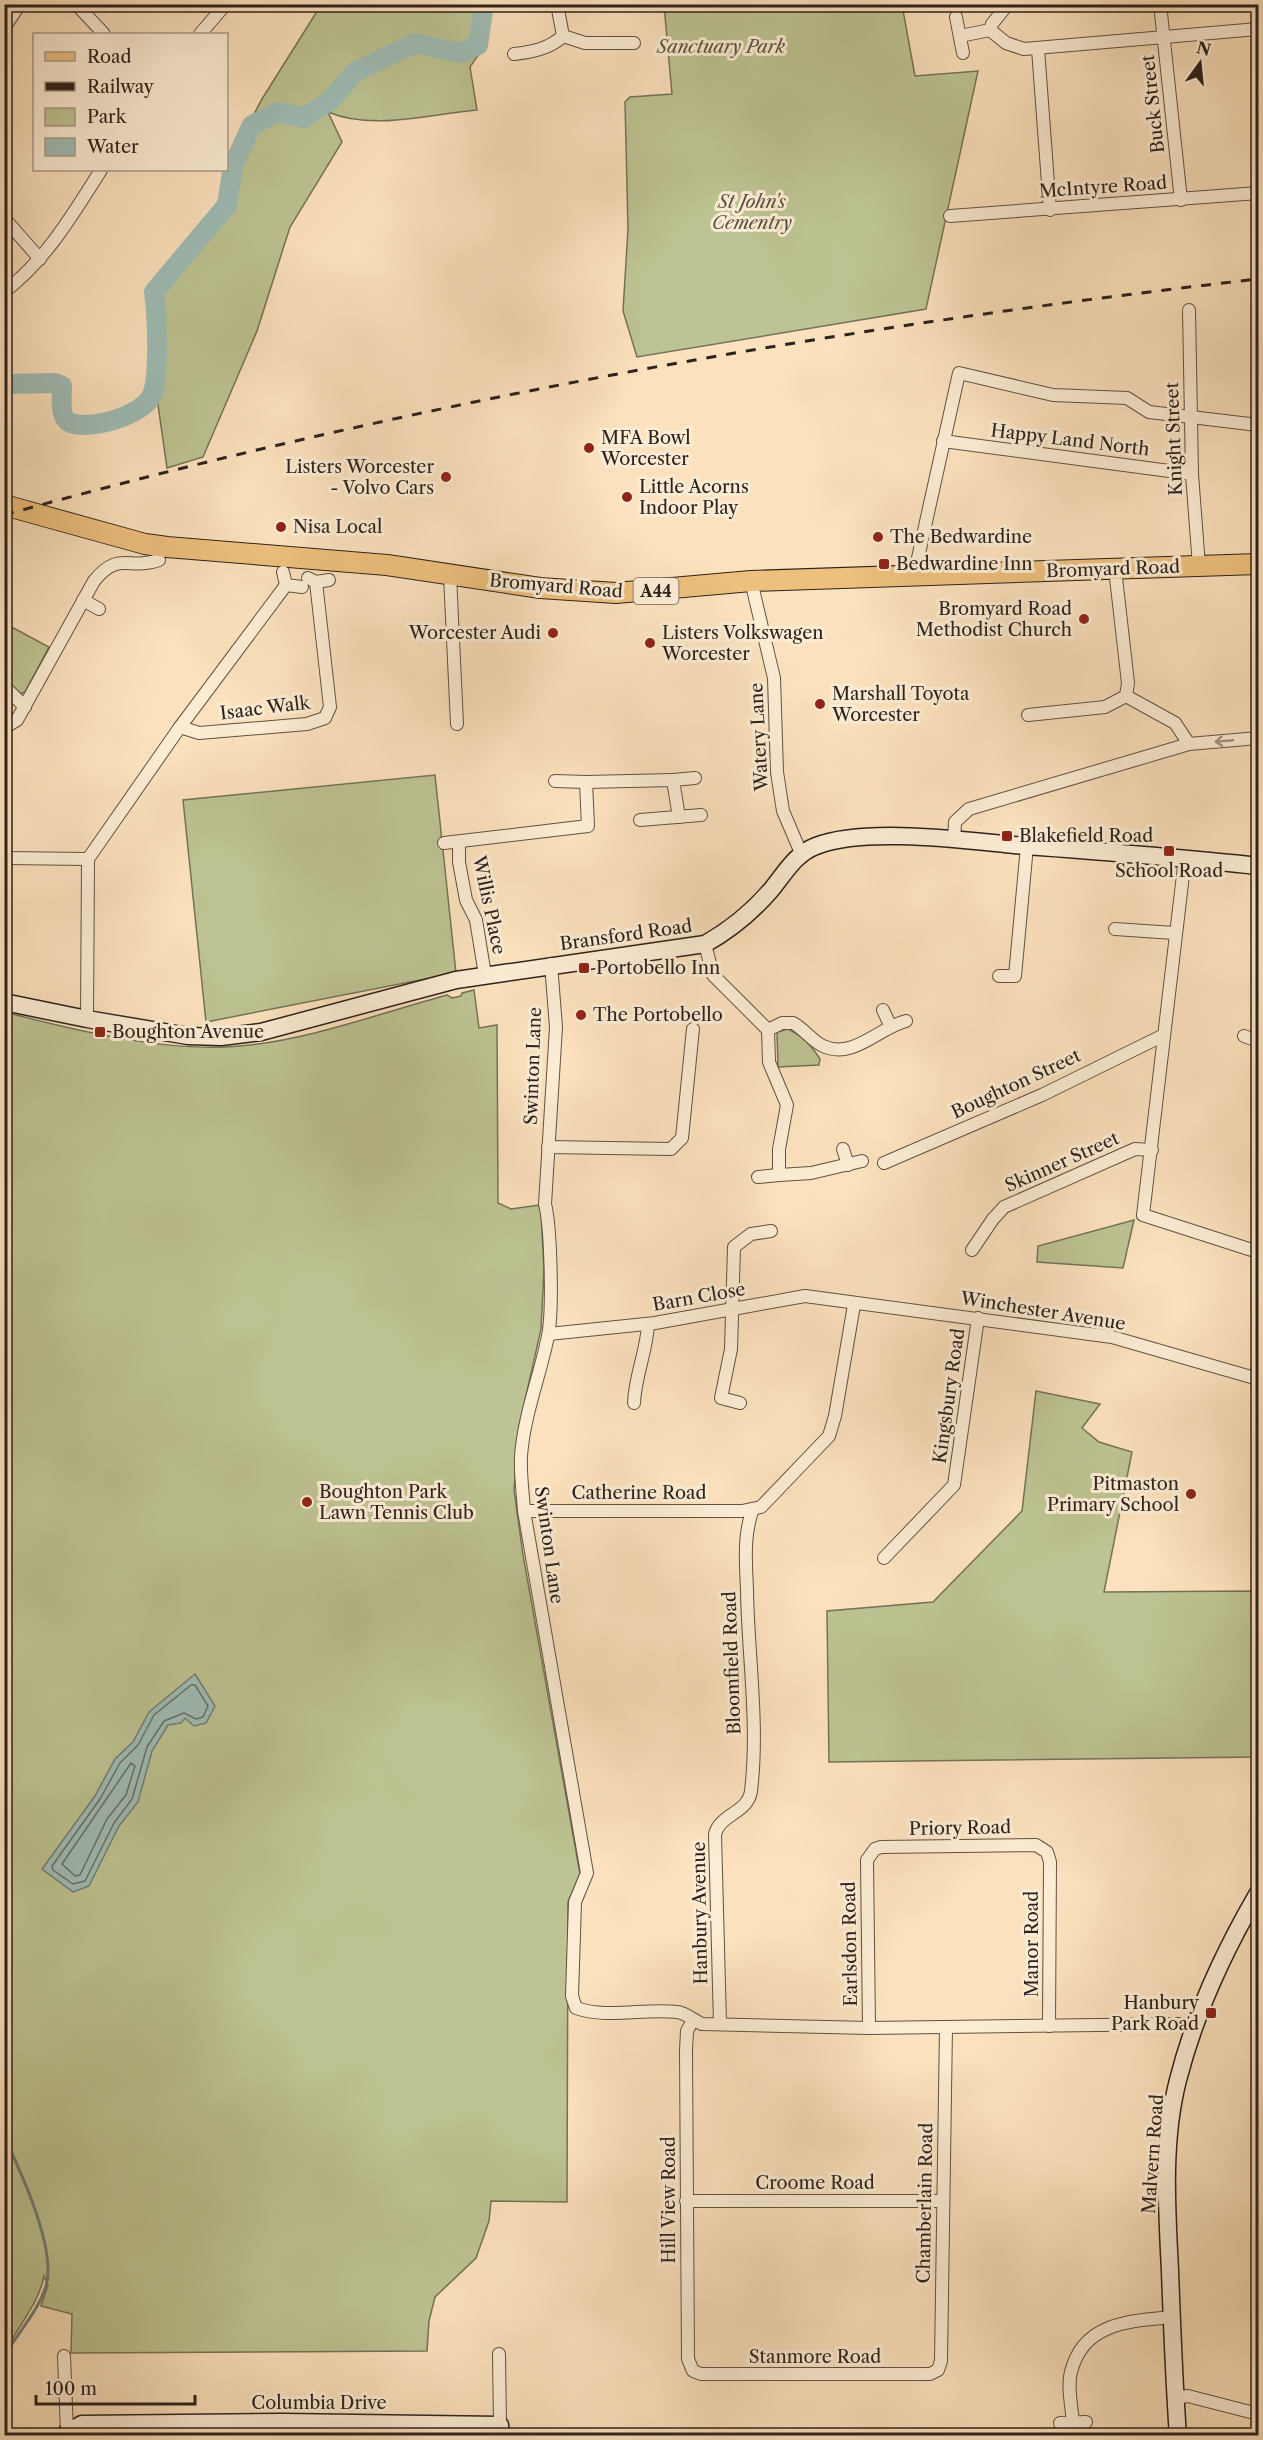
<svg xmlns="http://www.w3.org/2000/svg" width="1263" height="2440" viewBox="0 0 1263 2440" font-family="'Libre Caslon Text',serif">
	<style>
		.green { fill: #bdc392; stroke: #757257; stroke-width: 1.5 }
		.water { fill: #9fbcb5; stroke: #717e78; stroke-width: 1.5 }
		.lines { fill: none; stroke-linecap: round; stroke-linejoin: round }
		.shore { stroke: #666f68; stroke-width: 1.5 }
		.stream { stroke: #717e78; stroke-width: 3 }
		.river { stroke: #9fbcb5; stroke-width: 20 }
		.street-casing { stroke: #605244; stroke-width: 14 }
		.secondary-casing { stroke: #2d221c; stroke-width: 19 }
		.primary-casing { stroke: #2d221c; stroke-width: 22 }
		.street { stroke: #fcecd4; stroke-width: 12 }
		.secondary { stroke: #fcecd4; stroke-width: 16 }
		.primary { stroke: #eec07e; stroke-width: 20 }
		.rail { stroke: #2d221c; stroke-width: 3; stroke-dasharray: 10 10; stroke-linecap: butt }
		.oneway { stroke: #9f9181 }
		.poi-dot { fill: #8f2418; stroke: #fcecd4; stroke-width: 2 }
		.labels { text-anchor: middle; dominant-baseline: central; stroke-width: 6; stroke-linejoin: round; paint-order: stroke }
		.shield { fill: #fcecd4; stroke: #6b5f53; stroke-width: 1.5 }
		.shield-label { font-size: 16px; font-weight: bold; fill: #2d221c }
		.park-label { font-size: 18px; font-style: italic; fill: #58523f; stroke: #fcecd4 }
		.street-label { font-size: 18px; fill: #2d221c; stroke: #fcecd4 }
		.poi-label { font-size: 18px; fill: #2d221c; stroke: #fcecd4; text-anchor: start }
	</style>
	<rect width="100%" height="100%" fill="#fbe1bd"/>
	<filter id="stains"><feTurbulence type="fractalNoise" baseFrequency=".00333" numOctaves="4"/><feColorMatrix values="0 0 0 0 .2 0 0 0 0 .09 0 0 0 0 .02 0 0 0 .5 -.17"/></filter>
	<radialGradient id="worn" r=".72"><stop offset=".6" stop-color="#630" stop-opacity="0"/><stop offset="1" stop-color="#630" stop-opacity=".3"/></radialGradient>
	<g class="green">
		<path d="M321,5H489L483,48L470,67L477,110C430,114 373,131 328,112L342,142L290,227L257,331L203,457L167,468L155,384L157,309L154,292L227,205V165L262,99Z"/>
		<polygon points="664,5 902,5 915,76 978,71 926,309 637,357 623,311 628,229 625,102 630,97 672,94"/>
		<polygon points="4,623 49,647 25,692 19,694 5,676"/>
		<polygon points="435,775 456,973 206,1022 183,800"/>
		<path d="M474,990L479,1028L497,1025L498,1203L511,1209L539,1205L541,1211L544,1270L541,1329L519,1427L514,1490L523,1555L580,1874L568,1902L567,2202L491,2201L489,2221L476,2258L435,2297L429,2321L427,2351L71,2353L72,2314L41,2306L48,2285L44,2276C38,2306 17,2326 5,2353V1012C73,1030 169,1053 239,1046C306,1041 381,1013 447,995L452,998L461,996L462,993Z"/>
		<path d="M788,1029C803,1036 811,1045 820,1059L819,1065L778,1067L777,1032Z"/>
		<polygon points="1134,1220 1123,1268 1037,1262 1038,1246"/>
		<polygon points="1036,1391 1100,1404 1082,1428 1099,1442 1132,1452 1104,1592 1258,1591 1258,1757 829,1762 827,1611 933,1602 1022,1511"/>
	</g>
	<polygon class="water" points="195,1674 215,1706 206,1723 194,1726 185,1718 181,1723 168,1725 152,1751 138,1802 119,1826 89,1886 73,1892 42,1869 95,1796 115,1759 133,1742 149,1712"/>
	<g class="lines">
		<g class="shore">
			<polygon points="191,1685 195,1685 208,1706 203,1717 196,1719 184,1713 164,1721 147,1747 132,1799 114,1823 85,1881 73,1884 53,1870 52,1866 100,1799 120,1763 138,1745 154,1715"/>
			<polygon points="131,1763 135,1766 126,1795 107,1819 80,1875 75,1876 62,1864"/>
		</g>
		<g class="stream">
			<path d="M4,2136C20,2170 57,2249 46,2286C38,2312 17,2333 4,2357"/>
			<polyline points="4,2375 4,2388"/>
		</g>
		<path class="river" d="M4,384L55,383L62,386C62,396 59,417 69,422C88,432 144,415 152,395C160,376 157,313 154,292L227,205L233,166L252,125L278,112L304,118L331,100L355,72L415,43L460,53L478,45L484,4"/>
		<g class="street-casing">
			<g id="street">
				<polyline points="76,4 104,34"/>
				<polyline points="557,4 563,36 585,43 634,43"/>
				<polyline points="1008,4 992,24 990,30 1006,43 1024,49 1258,29"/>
				<polyline points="1160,4 1181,200"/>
				<polyline points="956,17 963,53"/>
				<polyline points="4,28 20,4"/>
				<polyline points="200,34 226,4"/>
				<polyline points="960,36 990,30"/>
				<polyline points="1038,49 1050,210"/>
				<path d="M514,54C532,52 549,49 563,36"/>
				<polyline points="950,216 1258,193"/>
				<polyline points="4,218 40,259"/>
				<path d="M4,292C47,259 73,214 101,170"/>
				<polyline points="1189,310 1192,474 1199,566"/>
				<polyline points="943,441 1192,474"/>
				<polyline points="1115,569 1128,683 1126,696 1175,723 1189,744"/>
				<polyline points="283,572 286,585 302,587"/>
				<polyline points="450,575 457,724"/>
				<polyline points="914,576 959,373 1053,395 1127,398 1149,412 1258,425"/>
				<polyline points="308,578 316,582 329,580"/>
				<polyline points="751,581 774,678 777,772 783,811 801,853"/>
				<polyline points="83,600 99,609"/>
				<polyline points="4,686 25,707"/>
				<polyline points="1028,715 1105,707 1126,696"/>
				<polyline points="180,727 199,733 307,724 325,718 330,707 316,582"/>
				<path d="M4,728L17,720L94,581C119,550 129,571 159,560"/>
				<polyline points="673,780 695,778"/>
				<polyline points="555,781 586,782"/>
				<polyline points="640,820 701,815"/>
				<polyline points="954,840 955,822 969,809 1189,744 1258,738"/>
				<polyline points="459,842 459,862 466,900 476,920 485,975"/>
				<polyline points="444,843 588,826 586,782 673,780 679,817"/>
				<polyline points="4,858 88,859"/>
				<polyline points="1185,858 1143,1215 1258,1252"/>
				<polyline points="1115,929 1174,933"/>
				<polyline points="705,944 713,975 768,1030 769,1062 787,1105 779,1149 779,1175 811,1173 862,1161"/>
				<path d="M551,964L556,1027L545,1204C551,1228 553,1311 548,1336C540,1376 524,1415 521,1456C520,1474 523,1493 524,1511L587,1873L575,1902L572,1996L576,2008C608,2019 644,2008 677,2012C686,2013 693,2020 702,2024L869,2028L1178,2024L1194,2027"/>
				<polyline points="999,976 1015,976 1027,846"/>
				<polyline points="883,1010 890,1025"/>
				<polyline points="87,1019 88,859 180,727 286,585"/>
				<path d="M768,1030L782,1023H793C804,1029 812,1041 823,1046C853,1060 878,1028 906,1021"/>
				<polyline points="1244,1036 1258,1041"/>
				<polyline points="548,1147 671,1149 682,1138 693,1029"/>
				<polyline points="843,1149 848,1165"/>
				<polyline points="884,1163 1042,1095 1162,1036"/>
				<polyline points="758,1177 779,1175"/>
				<polyline points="972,1250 993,1219 1004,1207 1135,1149 1152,1150"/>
				<polyline points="549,1334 655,1323 805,1296 1112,1337 1258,1379"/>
				<path d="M634,1403C635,1375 647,1351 648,1324"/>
				<polyline points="740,1403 721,1398 731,1349 734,1247 751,1234 771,1231"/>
				<polyline points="524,1511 742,1511 761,1507 829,1436 835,1416 854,1305"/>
				<polyline points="884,1558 954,1485 978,1318"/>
				<polyline points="693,2020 687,2031 686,2050 688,2359 693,2371 701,2374 930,2374 938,2370 941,2361 946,2027"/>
				<path d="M720,2024L715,1834C720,1814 748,1813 751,1791C759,1724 748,1656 747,1590C746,1562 743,1535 753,1509"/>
				<polyline points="869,2028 867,1860 875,1849 881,1847 1036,1845 1047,1852 1050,1862 1049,2026"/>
				<polyline points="686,2201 943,2201"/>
				<polyline points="499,2354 500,2425"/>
				<polyline points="64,2356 67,2432"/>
				<polyline points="1175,2398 1188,2396 1258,2414"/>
				<polyline points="385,2423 385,2436"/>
				<polyline points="1060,2423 1086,2422"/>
				<path d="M1073,2423C1072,2408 1067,2387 1071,2372C1083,2322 1131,2321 1172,2317"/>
				<polyline points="281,2436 282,2422"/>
			</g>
		</g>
		<g class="secondary-casing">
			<g id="secondary">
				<path d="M4,1002L87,1019L188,1036L221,1037L261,1032L456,980L705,944C730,930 752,912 771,890C785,873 795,854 816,846C864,827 962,840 1014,845C1096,851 1177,857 1258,866"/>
				<polyline points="66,2436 67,2432 82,2424 282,2422 500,2425 501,2436"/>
				<path d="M1178,2436C1174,2381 1172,2326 1170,2271C1167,2209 1162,2142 1178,2080C1195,2013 1223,1953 1258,1893"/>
			</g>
		</g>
		<g class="primary-casing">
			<polyline id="primary" points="4,505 145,544 167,547 387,565 540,588 616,593 751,581 1258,564"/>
		</g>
		<use href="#street" class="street"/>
		<use href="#secondary" class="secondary"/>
		<use href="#primary" class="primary"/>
		<path class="rail" d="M4,515C415,401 836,327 1258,279"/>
	</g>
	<defs><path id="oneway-shaft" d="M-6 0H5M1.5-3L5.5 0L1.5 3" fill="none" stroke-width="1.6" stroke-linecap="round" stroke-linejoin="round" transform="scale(1.5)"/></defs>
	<use class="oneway" href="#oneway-shaft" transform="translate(1224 741) rotate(175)"/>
	<g class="poi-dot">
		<circle cx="589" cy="448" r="6"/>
		<circle cx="446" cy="477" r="6"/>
		<circle cx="627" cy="497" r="6"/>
		<circle cx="281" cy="527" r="6"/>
		<circle cx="878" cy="537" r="6"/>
		<rect x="878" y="558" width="12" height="12" rx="3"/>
		<circle cx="1084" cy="619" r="6"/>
		<circle cx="553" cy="633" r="6"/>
		<circle cx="650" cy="643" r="6"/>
		<circle cx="820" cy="704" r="6"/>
		<rect x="1001" y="830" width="12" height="12" rx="3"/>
		<rect x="1163" y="845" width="12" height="12" rx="3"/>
		<rect x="578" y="962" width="12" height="12" rx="3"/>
		<circle cx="581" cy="1015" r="6"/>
		<rect x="94" y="1026" width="12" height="12" rx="3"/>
		<circle cx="1191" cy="1494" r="6"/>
		<circle cx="307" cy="1502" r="6"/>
		<rect x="1205" y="2007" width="12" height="12" rx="3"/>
	</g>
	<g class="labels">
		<rect class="shield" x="633.5" y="578" width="45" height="26" rx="4.5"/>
		<g class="shield-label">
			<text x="656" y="591">A44</text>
		</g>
		<g class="park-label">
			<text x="721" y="47">Sanctuary Park</text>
			<text x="752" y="202">St John's<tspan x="752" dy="21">Cementry</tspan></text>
		</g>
		<g class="street-label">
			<text transform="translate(1153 104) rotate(-96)">Buck Street</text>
			<text transform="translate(1103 187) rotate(-4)">McIntyre Road</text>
			<text transform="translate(1174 439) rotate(-92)">Knight Street</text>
			<text transform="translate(1070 440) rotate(7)">Happy Land North</text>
			<text transform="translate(1113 569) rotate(-2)">Bromyard Road</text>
			<text transform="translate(556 586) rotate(5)">Bromyard Road</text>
			<text transform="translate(265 708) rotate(-7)">Isaac Walk</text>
			<text transform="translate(759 737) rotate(-93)">Watery Lane</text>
			<text transform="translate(489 905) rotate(78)">Willis Place</text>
			<text transform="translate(626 935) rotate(-8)">Bransford Road</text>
			<text transform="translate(533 1066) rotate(-88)">Swinton Lane</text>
			<text transform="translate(1016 1084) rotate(-25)">Boughton Street</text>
			<text transform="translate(1062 1162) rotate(-24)">Skinner Street</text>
			<text transform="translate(699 1297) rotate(-10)">Barn Close</text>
			<text transform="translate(1043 1311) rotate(9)">Winchester Avenue</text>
			<text transform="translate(949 1396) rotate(-82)">Kingsbury Road</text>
			<text x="639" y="1493">Catherine Road</text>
			<text transform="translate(549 1545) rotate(82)">Swinton Lane</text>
			<text transform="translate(732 1663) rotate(-92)">Bloomfield Road</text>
			<text transform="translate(960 1828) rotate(-1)">Priory Road</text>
			<text transform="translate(700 1913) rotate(-91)">Hanbury Avenue</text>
			<text transform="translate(850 1944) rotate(-91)">Earlsdon Road</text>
			<text transform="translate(1032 1944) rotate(-90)">Manor Road</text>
			<text transform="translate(1153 2154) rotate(-86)">Malvern Road</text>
			<text x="815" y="2183">Croome Road</text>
			<text transform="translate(669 2200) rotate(-90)">Hill View Road</text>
			<text transform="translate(925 2203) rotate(-89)">Chamberlain Road</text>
			<text x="815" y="2357">Stanmore Road</text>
			<text x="319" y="2403">Columbia Drive</text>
		</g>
		<g class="poi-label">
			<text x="601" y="438">MFA Bowl<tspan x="601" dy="21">Worcester</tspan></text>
			<text x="434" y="467" text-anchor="end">Listers Worcester<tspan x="434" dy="21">- Volvo Cars</tspan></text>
			<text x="639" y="487">Little Acorns<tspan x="639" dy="21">Indoor Play</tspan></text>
			<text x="293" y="527">Nisa Local</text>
			<text x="890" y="537">The Bedwardine</text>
			<text x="896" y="564">Bedwardine Inn</text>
			<text x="1072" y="609" text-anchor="end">Bromyard Road<tspan x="1072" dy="21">Methodist Church</tspan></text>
			<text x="541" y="633" text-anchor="end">Worcester Audi</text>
			<text x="662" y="633">Listers Volkswagen<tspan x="662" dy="21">Worcester</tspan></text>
			<text x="832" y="694">Marshall Toyota<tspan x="832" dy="21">Worcester</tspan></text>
			<text x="1019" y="836">Blakefield Road</text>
			<text x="1169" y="871" text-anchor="middle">School Road</text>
			<text x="596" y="968">Portobello Inn</text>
			<text x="593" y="1015">The Portobello</text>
			<text x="112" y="1032">Boughton Avenue</text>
			<text x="1179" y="1484" text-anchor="end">Pitmaston<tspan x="1179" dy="21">Primary School</tspan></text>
			<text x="319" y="1492">Boughton Park<tspan x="319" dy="21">Lawn Tennis Club</tspan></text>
			<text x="1199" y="2003" text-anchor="end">Hanbury<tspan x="1199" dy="21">Park Road</tspan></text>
		</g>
	</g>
	<rect width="1263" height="2440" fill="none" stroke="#fbe1bd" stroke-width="24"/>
	<rect x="6" y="6" width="1251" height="2428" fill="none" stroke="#2d221c" stroke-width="3"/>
	<rect x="12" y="12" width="1239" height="2416" fill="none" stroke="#2d221c" stroke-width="1.5"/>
	<rect x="33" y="33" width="195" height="138" fill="#fcecd4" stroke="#a99b8a" stroke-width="1.5"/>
	<rect x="45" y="52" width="30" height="9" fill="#eec07e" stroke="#a99b8a" stroke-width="1.5"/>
	<text x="87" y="63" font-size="18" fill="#2d221c">Road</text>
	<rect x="45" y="82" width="30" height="9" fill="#2d221c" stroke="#a99b8a" stroke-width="1.5"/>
	<text x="87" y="93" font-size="18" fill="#2d221c">Railway</text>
	<rect x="45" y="108" width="30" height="18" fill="#bdc392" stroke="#a99b8a" stroke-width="1.5"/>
	<text x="87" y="123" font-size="18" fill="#2d221c">Park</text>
	<rect x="45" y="138" width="30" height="18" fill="#9fbcb5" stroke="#a99b8a" stroke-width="1.5"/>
	<text x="87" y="153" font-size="18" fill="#2d221c">Water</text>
	<g transform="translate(1200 63) rotate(15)" stroke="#fcecd4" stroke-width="4.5" paint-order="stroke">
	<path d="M0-4.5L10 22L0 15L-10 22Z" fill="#2d221c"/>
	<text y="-9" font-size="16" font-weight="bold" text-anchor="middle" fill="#2d221c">N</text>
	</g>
	<path d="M36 2395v9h159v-9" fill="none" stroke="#2d221c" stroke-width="3"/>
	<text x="45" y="2395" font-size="18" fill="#2d221c" stroke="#fcecd4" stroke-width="4.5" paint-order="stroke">100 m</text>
	<rect width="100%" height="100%" filter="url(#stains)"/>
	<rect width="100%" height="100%" fill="url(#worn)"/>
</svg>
